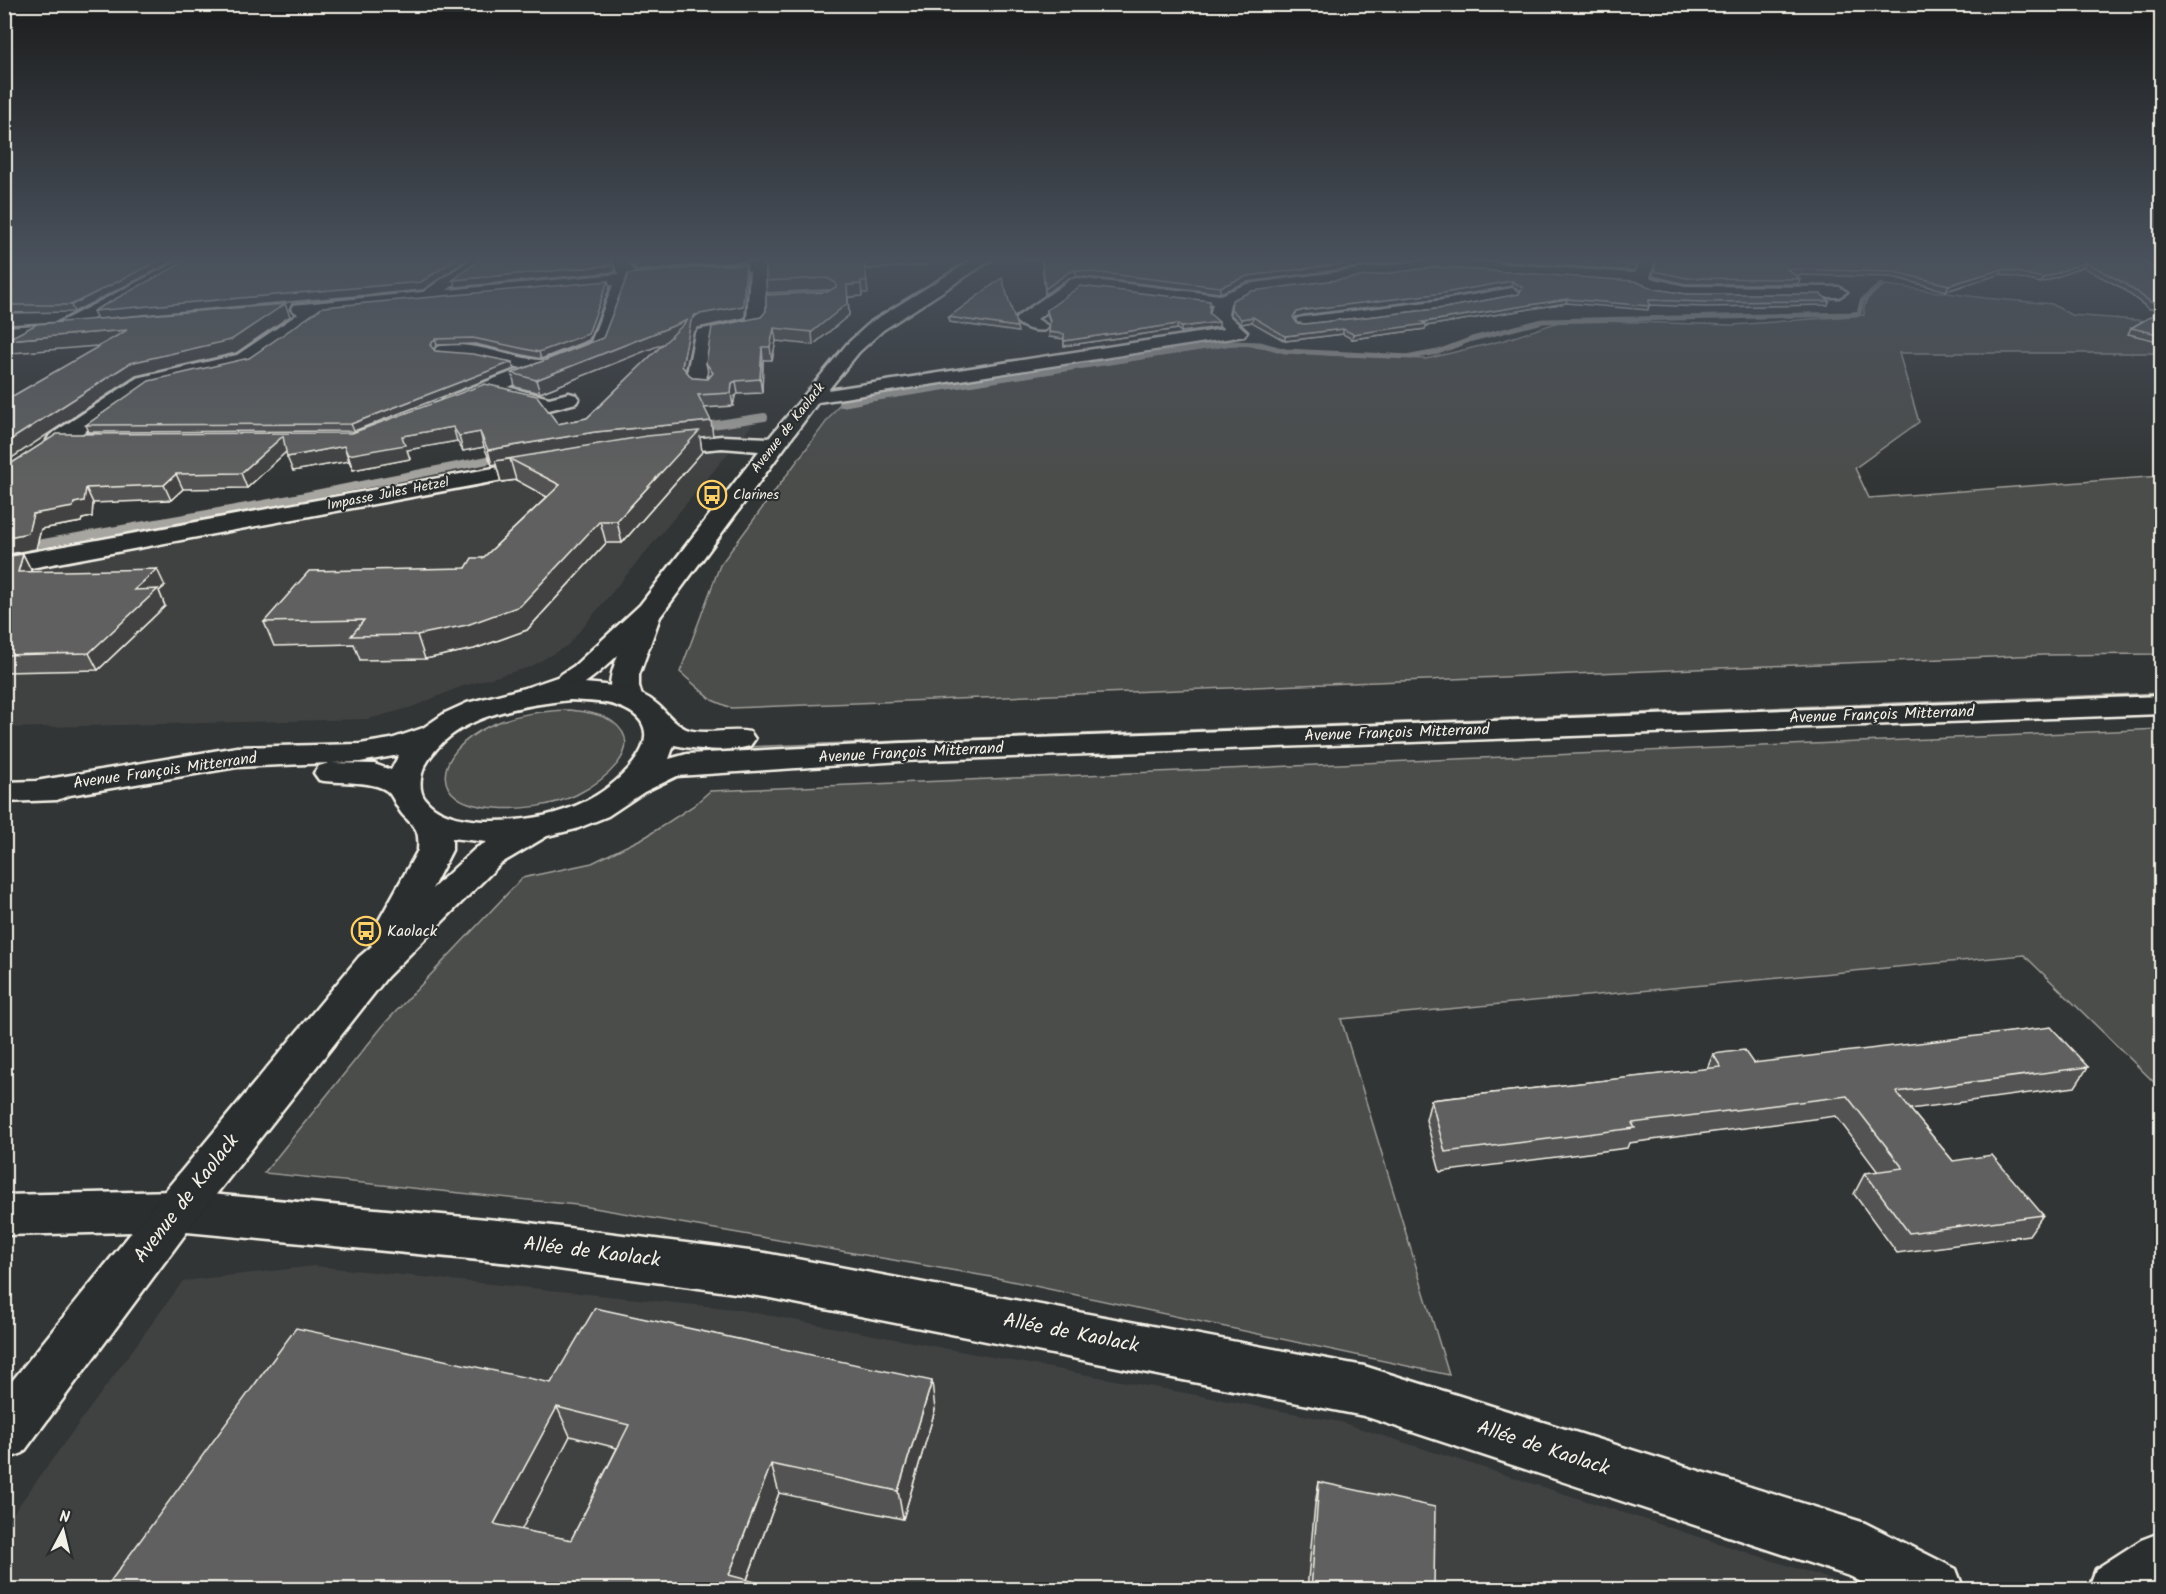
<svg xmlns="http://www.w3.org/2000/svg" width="2166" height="1594" viewBox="0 0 2166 1594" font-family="Kalam,sans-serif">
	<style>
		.built { fill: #404242 }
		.green { fill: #4b4d4c; stroke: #a09f9a; stroke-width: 1.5 }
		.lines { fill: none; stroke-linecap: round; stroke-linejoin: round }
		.stream-far1 { stroke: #a6a5a0; stroke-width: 5 }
		.stream { stroke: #a6a5a0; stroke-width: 8 }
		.minor-casing { stroke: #f4f1e8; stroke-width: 5 }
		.major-casing { stroke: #f4f1e8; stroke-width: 5 }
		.minor { fill: #2a2d2e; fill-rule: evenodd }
		.major { fill: #2a2d2e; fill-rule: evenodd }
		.wall { fill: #525352; stroke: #f4f1e8; stroke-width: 1.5; fill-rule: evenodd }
		.shaded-wall { fill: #424342; stroke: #f4f1e8; stroke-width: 1.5 }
		.building { fill: #5f605f; stroke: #f4f1e8; stroke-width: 1.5; fill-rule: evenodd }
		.labels { text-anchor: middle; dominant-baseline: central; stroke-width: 4.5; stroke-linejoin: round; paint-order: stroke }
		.far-street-label { font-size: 14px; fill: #f4f1e8; stroke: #2a2d2e }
		.far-poi-label { font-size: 14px; fill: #f4f1e8; stroke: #2a2d2e; text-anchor: start }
		.street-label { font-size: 16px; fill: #f4f1e8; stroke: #2a2d2e }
		.poi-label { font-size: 16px; fill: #f4f1e8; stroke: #2a2d2e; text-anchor: start }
		.near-street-label { font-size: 20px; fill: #f4f1e8; stroke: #2a2d2e }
	</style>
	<rect width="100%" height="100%" fill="#323535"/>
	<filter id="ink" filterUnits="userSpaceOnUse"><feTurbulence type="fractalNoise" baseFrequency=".0167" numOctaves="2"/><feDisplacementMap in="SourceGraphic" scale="12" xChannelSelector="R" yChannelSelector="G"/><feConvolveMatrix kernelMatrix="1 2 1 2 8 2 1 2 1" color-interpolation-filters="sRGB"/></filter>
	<g filter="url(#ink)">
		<g class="built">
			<polygon points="756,420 568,645 530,667 460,687 412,707 369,719 5,728 5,554"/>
			<polygon points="314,1266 735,1309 1340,1422 1849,1585 1856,1589 5,1590 5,1524 183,1281"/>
		</g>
		<g class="green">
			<polygon points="715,257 804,257 711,265"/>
			<path d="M1886,285L1985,298L2052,304L2071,315L2161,322V353H1899L1919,422L1855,468L1869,498L2161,476V654L2044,655L731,708L712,700L680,672L720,565L838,406L1237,344L1330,355L1426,359L1505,340L1565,320L1733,325L1864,315C1862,300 1873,291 1886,285Z"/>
			<polygon points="2162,693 2161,698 715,752 716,748"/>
			<path d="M569,710C583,712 601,713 613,722C649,749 600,783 576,795C552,806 522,810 496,808C424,804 435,752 489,726C514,714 541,711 569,710Z"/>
			<polygon points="2161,729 2161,1089 2024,955 1341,1019 1449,1375 997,1278 577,1205 264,1173 386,1022 522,878 592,863 647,836 693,806 710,791"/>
		</g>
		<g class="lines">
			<polyline class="stream-far1" points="849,402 1231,343 1260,344 1285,351 1411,357 1438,352 1472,339 1543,321 1853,314 1859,313 1862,301 1881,285"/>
			<g class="stream">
				<polyline points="842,403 858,400"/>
				<polyline points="699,427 764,417"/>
				<polyline points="4,550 275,502 503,457"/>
			</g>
			<g class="minor-casing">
				<g id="minor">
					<polygon points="186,257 205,257 76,328 74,333 4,337 4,327 56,324"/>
					<path d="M474,257H491L447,290L619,274L610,260L613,257H623L635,273L648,274L650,277L648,280L629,283L605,349L508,387L549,398L569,393L576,395L579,399L576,403L549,410L491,394L458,406H444L441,402L444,398L522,368L475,358L437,355L434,351L437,347C471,339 505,357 538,360C550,361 579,346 591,342L613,285L323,312L250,363L151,386L81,434L99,435L102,440L99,445L91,446L50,445L47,440L50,435L137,378L237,355L298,314L291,309L293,305L423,292Z"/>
					<path d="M809,257H864L856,262L766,270L765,323L762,327L712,338L706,377L713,386L710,390C698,393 693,388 686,378L695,334L698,330L747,320L750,271L702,276L694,271L696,268Z"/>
					<path d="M977,257L994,258L883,330L859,352L828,390L1224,329L1210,316L1213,304L1079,288L1037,319L1048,326L1045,330C1036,332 1021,328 1015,320L1018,316L1070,280L1076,278L1220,295L1247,284L1435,259L1635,273L1641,258L1647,257L1654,261L1650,278L1685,286L1839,287L1847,292L1839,297L1685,296L1654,291L1633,283L1435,269L1251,293L1230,303L1228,315L1247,332L1244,336L1238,337L818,402L660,617L639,675V686L643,700L639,706L628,709L617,706C605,689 611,674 618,655C595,677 559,709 525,700L520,694L525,688L557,677L574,666L640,605L759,451L722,448L656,454L648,453L645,448L648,443L722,436L769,438L847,344L871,322Z"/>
					<polygon points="2135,257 2155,257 2162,259 2162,270 2138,260"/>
					<polygon points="1512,288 1520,293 1518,296 1444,310 1304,327 1298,326 1295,322 1298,318 1304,317 1444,300"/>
					<polygon points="543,459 551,461 554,466 551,471 4,573 4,557"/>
					<polygon points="176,1191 521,1222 765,1253 1364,1366 1865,1523 1956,1569 1964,1590 1875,1590 1852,1577 1364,1416 765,1297 521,1264 176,1231 4,1235 4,1195"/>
					<polygon points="2162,1532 2162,1590 2088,1590 2096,1569 2141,1540"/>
				</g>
			</g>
			<g class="major-casing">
				<path id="major" d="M570,682C598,684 636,685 658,705C667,713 674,724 686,729C703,736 731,728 750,732L755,739L750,746C726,752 699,750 674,745L669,759L687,754L902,743L2162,696V714L902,761L677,776L644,792L608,816L576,829L547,836L500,864L387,977L192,1225L23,1453L4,1460V1391L160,1197L359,957L372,946L368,940L418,850C420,828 415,828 402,814C397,808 395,801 390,794C379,779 336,784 319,780L314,773L319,766L329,763L237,767L70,795L57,800L4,802V782L36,781L237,747L360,744L391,739L423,728L445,713L467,703L525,688ZM570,700C583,701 598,701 611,704C684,724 623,783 586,801C554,817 519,822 484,821C465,820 438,816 425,799C418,790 420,774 426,764C453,715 519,706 570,700ZM399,755L391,770L374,764L332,763L360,762ZM452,838L487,842L476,848L432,889L452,850Z"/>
			</g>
			<use href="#minor" class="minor"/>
			<use href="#major" class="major"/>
		</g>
		<g class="wall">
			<polygon points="4,257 182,257 74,312 4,313"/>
			<polygon points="626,257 708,257 710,264 636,271"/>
			<polygon points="1027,257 1641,257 1639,257 1634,271 1435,257 1247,282 1220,293 1076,276 1069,278 1045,294 1042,259 1027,260"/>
			<polygon points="1650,257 2133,257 2162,272 2162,309 2149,309 2120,287 2083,267 2041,283 2001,274 1946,291 1892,277 1795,275 1800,279 1798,284 1685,284 1653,276 1656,260"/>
			<polygon points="766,264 927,265 865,269 868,293 862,293 862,296 848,297 849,315 813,345 776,341 772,360 763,360 762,393 738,394 735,396 733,406 704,408 713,436 700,437 702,452 622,543 606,543 527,630 474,649 425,659 360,660 354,644 274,646 264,622 466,568 483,558 547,497 516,480 501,482 496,464 492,465 484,447 463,451 457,441 407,450 410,459 353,470 349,461 293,471 286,452 247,488 183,489 171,500 93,503 92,517 82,519 81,522 41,529 36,549 4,468 352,433 558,424 587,418 664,343 540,393 515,387 512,373 603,338 746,265 747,276 745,318 698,328 693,334 686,371 692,378 708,379 709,377 706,363 761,317 830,291 828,290 767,293 766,281"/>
			<path d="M1436,267L1655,289L1686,294L1829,301L1828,305L1704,307L1649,305L1648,310L1566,303L1426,326L1425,329L1352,339L1343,334L1285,341L1252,322L1241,324L1230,314L1231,309ZM1512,286L1521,292L1519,294L1445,308L1305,324L1297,323L1295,319L1296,317L1304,315L1444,298Z"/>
			<polygon points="610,287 589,340 541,359 475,344 437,345 433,349 435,351 512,362 514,369 354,431 89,432 86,425"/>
			<polygon points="1047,310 1209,313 1219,327 1181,332 1177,329 1064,346 1064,339 1049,337 1050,324 1047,314"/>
			<polygon points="2162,310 2162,342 2128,334 2131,328"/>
			<polygon points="949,317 1017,327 1018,332 949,322"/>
			<polygon points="23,554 31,570 31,572 165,586 159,591 165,606 98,670 4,672 4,557"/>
			<polygon points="1713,1054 1753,1063 2088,1067 2075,1087 1910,1109 1953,1161 2043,1215 2029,1235 1897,1253 1854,1194 1865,1173 1878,1172 1836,1116 1629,1143 1627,1148 1440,1172 1426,1120 1431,1100 1707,1069"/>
			<path d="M551,1383L935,1410L903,1519L779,1493L747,1580L104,1590ZM570,1436L617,1448L571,1540L521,1530Z"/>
			<polygon points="1319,1482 1434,1590 1307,1590 1315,1504"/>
		</g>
		<g class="shaded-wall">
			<polygon points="166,257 182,257 74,312 71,305"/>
			<polygon points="459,257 471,257 423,290 97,319 93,311"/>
			<polygon points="708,257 710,264 636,271 635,263"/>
			<polygon points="879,257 926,257 927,265 865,269 863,258"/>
			<polygon points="1395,257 1435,257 1247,282 1220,293 1220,287 1247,276"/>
			<polygon points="2086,262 2083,267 2041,283 2043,278"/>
			<polygon points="614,265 616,272 456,287 453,280"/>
			<polygon points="746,265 747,276 745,318 698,328 693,334 684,379 682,366 688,334 540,393 536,380 688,320 691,321"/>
			<polygon points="2003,269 2001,274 1946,291 1949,285"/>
			<polygon points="1076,270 1076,276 1069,278 1045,294 1045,289 1069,272"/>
			<polygon points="608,281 610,287 589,340 541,359 539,352"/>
			<polygon points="1512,281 1512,286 1444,298 1304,315 1296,317 1293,322 1293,317 1297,312 1304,310"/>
			<polygon points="861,284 862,296 848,297 849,315 813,345 812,332 847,285"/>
			<polygon points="1567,299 1566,303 1426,326 1425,329 1352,339 1353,334"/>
			<polygon points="285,304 290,316 236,353 136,376 4,463 4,444 130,363"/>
			<polygon points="1253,317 1252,322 1241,324 1241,319"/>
			<polygon points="1219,322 1219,327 1181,332 1181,327"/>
			<polygon points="1177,324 1177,329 1064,346 1064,341"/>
			<polygon points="774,328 776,341 772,360 770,347"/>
			<polygon points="1343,329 1343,334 1285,341 1285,336"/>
			<polygon points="127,330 133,343 12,353 6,340"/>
			<polygon points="435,339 437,345 432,351 430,345"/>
			<polygon points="762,347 763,360 762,393 760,379"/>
			<polygon points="512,362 514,369 354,431 351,424"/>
			<polygon points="736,381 738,394 735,396 733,406 731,393 732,383"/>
			<polygon points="711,421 713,436 700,437 702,452 622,543 617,521 693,437 510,459 516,480 501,482 496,464 492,465 488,450 595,432"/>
			<polygon points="453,427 457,441 407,450 410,459 353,470 348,455 402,436"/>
			<polygon points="480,432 484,447 463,451 459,436"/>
			<polygon points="283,436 288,450 247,488 241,473"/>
			<polygon points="344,446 349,461 293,471 287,457"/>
			<polygon points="176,474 183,489 171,500 164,485"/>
			<polygon points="86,488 93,503 92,517 82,519 81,522 41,529 36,549 4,555 4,538 33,514 74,503"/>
			<polygon points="600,521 606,543 527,630 474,649 425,659 417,635"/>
			<polygon points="23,554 31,570 27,588 18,572"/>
			<polygon points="157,569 165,586 159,591 165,606 98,670 89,653 134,590"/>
			<polygon points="932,1381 935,1410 903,1519 898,1491"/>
			<polygon points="557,1407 570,1436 510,1552 494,1524"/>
			<polygon points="771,1464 779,1493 743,1590 729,1575"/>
		</g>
		<g class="building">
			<polygon points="4,257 166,257 71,305 4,305"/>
			<polygon points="193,257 459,257 421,282 93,311"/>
			<polygon points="483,257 609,257 614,265 453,280"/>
			<polygon points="630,257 708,257 635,263"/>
			<polygon points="825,257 879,257 863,258 867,281 861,281 861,284 847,285 848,303 812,332 774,328 770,347 762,347 760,379 736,381 732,383 731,393 698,395 711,421 595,432 488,450 480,432 459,436 453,427 402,436 405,445 348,455 344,446 287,457 283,436 241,473 176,474 164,485 86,488 84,501 74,503 73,507 33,514 28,533 4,538 4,468 57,434 352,433 485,384 537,396 558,424 587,418 688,320 536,380 512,373 603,338 628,274 718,265 746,265 743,306 695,315 691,321 682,366 692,378 708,379 713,373 706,363 712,327 761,317 766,311 766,295 827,292 836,287 836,283 827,278 766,281 766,264 777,263 777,260"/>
			<polygon points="1042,257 1395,257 1247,276 1220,287 1076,270 1069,272 1045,289"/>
			<polygon points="1513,257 1638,257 1635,265"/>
			<polygon points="1657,257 2133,257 2162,272 2162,303 2152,303 2122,282 2086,262 2043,278 2003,269 1949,285 1894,272 1787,269 1800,279 1687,278 1654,271"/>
			<path d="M1436,267L1634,281L1655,289L1686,294H1821L1829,301L1705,302L1649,300V306L1567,299L1422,322L1426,324L1353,334L1343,329L1285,336L1253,317L1241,319L1231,309L1232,300L1252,291ZM1512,281L1523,288L1519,294L1445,308L1305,324L1297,323L1293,317L1297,312L1304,310L1444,293Z"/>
			<polygon points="1002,278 1017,327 949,317"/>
			<polygon points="608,281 588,334 539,352 473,338 435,339 430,345 435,351 473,354 512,362 351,424 86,425 149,381 249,358 323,307"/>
			<polygon points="1080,286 1210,301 1209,313 1219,322 1181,327 1177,324 1064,341 1064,334 1049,332 1050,321 1047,310"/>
			<polygon points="285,304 231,340 130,363 4,444 4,401 127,330 6,340 37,324"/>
			<polygon points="2162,310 2162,335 2131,328"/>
			<polygon points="699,431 617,521 600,521 520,606 467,625 417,635 351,636 364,620 264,622 309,571 466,568 472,558 483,558 560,485 510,459 495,461 647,436"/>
			<polygon points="23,554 18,572 157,569 134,590 158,589 89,653 4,655 4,557"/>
			<polygon points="2051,1027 2088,1067 1896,1092 1953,1161 1992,1155 2043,1215 1909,1233 1865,1173 1903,1168 1847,1096 1632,1123 1635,1128 1445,1152 1431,1100 1721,1067 1713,1054 1744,1050 1753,1063"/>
			<path d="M595,1308L932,1381L898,1491L771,1464L729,1575L785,1590H104L296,1328L551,1383ZM557,1407L629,1425L571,1540L494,1524Z"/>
			<polygon points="1319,1482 1435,1507 1434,1590 1311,1590"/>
		</g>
	</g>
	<linearGradient id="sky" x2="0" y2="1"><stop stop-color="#1c1d1d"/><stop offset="0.54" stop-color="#49515c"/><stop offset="1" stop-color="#49515c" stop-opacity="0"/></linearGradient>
	<rect width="2166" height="480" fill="url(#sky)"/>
	<defs>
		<g id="bus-ring" transform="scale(1.5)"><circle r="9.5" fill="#2a2d2e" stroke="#ffd166" stroke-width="1.5"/><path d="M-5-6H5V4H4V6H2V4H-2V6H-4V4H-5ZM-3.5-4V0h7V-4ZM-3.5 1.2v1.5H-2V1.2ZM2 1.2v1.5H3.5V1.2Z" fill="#ffd166"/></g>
	</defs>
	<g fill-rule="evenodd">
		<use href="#bus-ring" x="712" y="495"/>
		<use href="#bus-ring" x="366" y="931"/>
	</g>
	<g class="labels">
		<g class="far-street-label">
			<text transform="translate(788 428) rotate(-52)">Avenue de Kaolack</text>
			<text transform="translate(388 494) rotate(-11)">Impasse Jules Hetzel</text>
		</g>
		<g class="far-poi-label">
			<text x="733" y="495">Clarines</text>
		</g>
		<g class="street-label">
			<text transform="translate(1882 715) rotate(-2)">Avenue François Mitterrand</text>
			<text transform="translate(1397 733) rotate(-2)">Avenue François Mitterrand</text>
			<text transform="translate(911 753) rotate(-3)">Avenue François Mitterrand</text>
			<text transform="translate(165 771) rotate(-8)">Avenue François Mitterrand</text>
		</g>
		<g class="poi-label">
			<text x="387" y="931">Kaolack</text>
		</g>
		<g class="near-street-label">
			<text transform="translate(187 1199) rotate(-52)">Avenue de Kaolack</text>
			<text transform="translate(592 1253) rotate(7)">Allée de Kaolack</text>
			<text transform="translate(1071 1334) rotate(11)">Allée de Kaolack</text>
			<text transform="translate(1543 1449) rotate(18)">Allée de Kaolack</text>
		</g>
	</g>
	<rect width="2166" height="1594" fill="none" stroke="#2a2d2e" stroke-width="24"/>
	<rect x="12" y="12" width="2142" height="1570" fill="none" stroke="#f4f1e8" stroke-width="2" filter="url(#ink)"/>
	<g transform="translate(63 1531) rotate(7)" stroke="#2a2d2e" stroke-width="4.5" paint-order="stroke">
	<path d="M0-4.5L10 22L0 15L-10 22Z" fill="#f4f1e8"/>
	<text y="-9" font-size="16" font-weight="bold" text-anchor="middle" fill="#f4f1e8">N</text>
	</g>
</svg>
